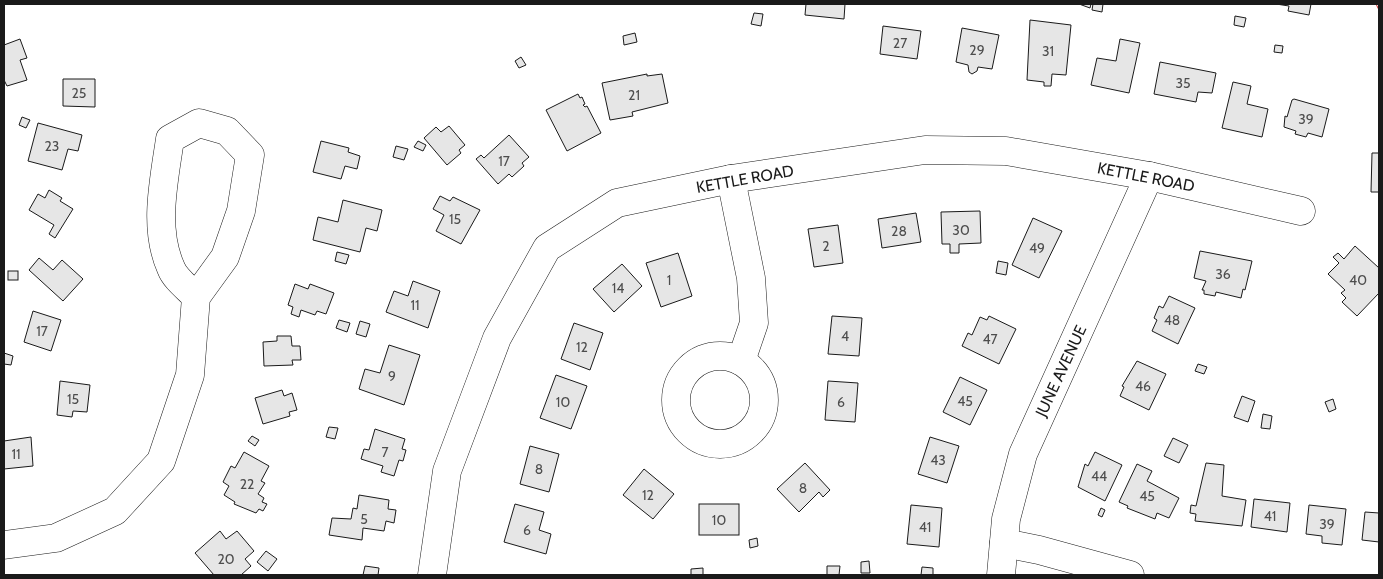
<svg xmlns="http://www.w3.org/2000/svg" width="1383" height="579" viewBox="0 0 1383 579" font-family="Cabin,sans-serif">
	<style>
		.building { fill: #e6e6e6; stroke: #1a1a1a }
		.lines { fill: none; stroke-linecap: round; stroke-linejoin: round }
		.minor-casing { stroke: #1a1a1a; stroke-width: 29 }
		.minor { stroke: #fff; stroke-width: 28 }
		.power { stroke: #c62828; stroke-width: 1; stroke-dasharray: 18 4 2.5 4; stroke-linecap: butt }
		.labels { text-anchor: middle; dominant-baseline: central; stroke-width: 4; stroke-linejoin: round; paint-order: stroke }
		.number-label { font-size: 14px; fill: #4d4d4d }
		.street-label { font-size: 16px; fill: #1a1a1a; stroke: #fff }
	</style>
	<rect width="100%" height="100%" fill="#fff"/>
	<g class="building">
		<polygon points="806,4 845,4 844,19 805,15"/>
		<polygon points="1079,4 1091,4 1090,8"/>
		<polygon points="1093,4 1103,4 1102,12 1092,10"/>
		<polygon points="1276,4 1311,4 1309,15 1288,11 1289,6"/>
		<polygon points="754,13 763,14 761,26 751,24"/>
		<polygon points="1235,16 1246,18 1244,27 1234,25"/>
		<polygon points="1030,20 1071,25 1066,75 1052,74 1051,86 1044,86 1044,82 1027,80"/>
		<polygon points="883,26 921,31 917,59 880,54"/>
		<polygon points="962,28 999,35 992,69 978,67 977,71 972,74 969,72 968,65 956,62"/>
		<polygon points="635,33 637,42 624,45 623,36"/>
		<polygon points="20,39 27,58 20,60 27,80 7,86 4,80 4,45"/>
		<polygon points="1120,39 1140,43 1129,93 1091,85 1097,58 1116,61"/>
		<polygon points="1275,45 1283,46 1282,53 1274,52"/>
		<polygon points="521,57 526,65 519,68 515,61"/>
		<polygon points="1160,62 1216,73 1212,93 1198,92 1196,102 1154,94"/>
		<polygon points="647,74 647,76 662,74 668,103 632,112 633,116 610,120 602,83"/>
		<polygon points="63,79 95,79 95,107 63,106"/>
		<polygon points="1233,82 1251,86 1247,104 1268,109 1262,137 1222,128"/>
		<polygon points="578,94 580,98 582,97 585,104 583,105 585,107 587,106 601,133 567,151 546,110"/>
		<polygon points="1294,99 1329,109 1322,137 1308,133 1306,137 1295,134 1296,131 1284,127 1285,116 1287,117 1292,100"/>
		<polygon points="22,117 30,120 26,128 19,125"/>
		<polygon points="38,123 82,135 78,151 68,149 62,170 28,161"/>
		<polygon points="449,126 465,145 459,150 461,153 447,165 424,138 436,127 441,132"/>
		<polygon points="509,135 529,157 522,163 524,166 512,177 509,174 498,184 476,159 481,155 484,158"/>
		<polygon points="321,141 349,148 348,152 360,156 357,169 345,166 341,179 313,172"/>
		<polygon points="418,141 426,145 423,151 414,147"/>
		<polygon points="396,146 408,149 404,160 393,157"/>
		<polygon points="1372,153 1379,153 1379,192 1371,192"/>
		<polygon points="49,190 62,198 60,201 73,209 55,238 49,234 54,225 29,210 38,194 45,198"/>
		<polygon points="440,196 450,201 453,197 480,210 461,244 436,231 444,215 433,209"/>
		<polygon points="343,200 382,210 377,231 366,228 360,252 313,240 318,217 338,222"/>
		<polygon points="980,211 981,243 959,244 959,253 950,253 950,244 942,244 941,212"/>
		<polygon points="916,213 921,242 882,248 878,219"/>
		<polygon points="1033,218 1062,231 1039,278 1012,265"/>
		<polygon points="838,225 843,263 814,267 808,229"/>
		<polygon points="1355,246 1379,268 1379,293 1357,316 1342,302 1346,298 1341,293 1345,290 1328,274 1339,263 1333,257 1338,253 1344,259"/>
		<polygon points="1200,251 1252,261 1245,290 1243,289 1241,298 1216,292 1215,296 1204,294 1204,290 1202,290 1206,281 1194,278"/>
		<polygon points="337,252 349,255 346,264 335,261"/>
		<polygon points="678,253 692,296 661,307 646,263"/>
		<polygon points="39,258 53,270 62,260 83,279 63,301 29,270"/>
		<polygon points="998,261 1008,263 1006,275 996,273"/>
		<polygon points="622,264 642,286 614,312 593,289"/>
		<rect x="8" y="271" width="10" height="9"/>
		<polygon points="413,281 440,291 428,328 386,312 394,291 408,296"/>
		<polygon points="295,284 308,289 310,284 334,293 326,314 317,311 315,315 301,310 299,317 291,314 293,307 288,305"/>
		<polygon points="1169,296 1195,308 1178,344 1152,331 1157,320 1154,318 1159,306 1163,308"/>
		<polygon points="33,311 61,320 51,351 24,342"/>
		<polygon points="832,316 862,318 859,356 828,354"/>
		<polygon points="989,316 1016,329 999,364 962,346 968,333 972,335 980,317 987,320"/>
		<polygon points="339,320 350,323 347,332 336,328"/>
		<polygon points="360,321 370,324 366,337 356,334"/>
		<polygon points="574,323 603,333 590,370 561,359"/>
		<polygon points="277,336 291,336 292,346 300,346 301,360 292,360 293,365 264,366 263,342 277,341"/>
		<polygon points="389,345 420,355 404,405 359,389 365,369 380,373"/>
		<polygon points="4,353 13,356 11,365 4,364"/>
		<polygon points="1137,361 1166,374 1149,410 1120,396 1124,387 1122,386"/>
		<polygon points="1198,364 1207,367 1204,374 1195,371"/>
		<polygon points="556,375 587,386 571,429 540,418"/>
		<polygon points="960,377 987,390 970,425 943,412"/>
		<polygon points="60,381 90,385 87,412 73,411 72,417 57,415"/>
		<polygon points="828,381 858,383 855,422 825,420"/>
		<polygon points="282,390 284,396 292,393 297,410 289,412 290,416 263,424 255,398"/>
		<polygon points="1242,396 1255,401 1248,422 1234,417"/>
		<polygon points="1333,399 1336,409 1329,412 1325,402"/>
		<polygon points="1263,414 1272,416 1270,429 1261,428"/>
		<polygon points="329,427 338,428 335,439 326,437"/>
		<polygon points="375,429 405,439 402,449 406,450 403,461 399,460 394,476 381,472 383,466 361,459 364,449 369,450"/>
		<polygon points="252,436 259,440 255,446 248,441"/>
		<polygon points="31,437 33,466 4,469 4,441"/>
		<polygon points="930,437 959,446 947,483 918,474"/>
		<polygon points="1173,438 1188,445 1179,463 1164,456"/>
		<polygon points="530,446 559,454 549,492 520,484"/>
		<polygon points="244,452 269,466 261,481 265,483 258,494 264,498 262,502 267,504 263,511 259,509 256,513 234,504 235,502 224,495 229,486 223,482 231,466 235,468"/>
		<polygon points="1095,452 1122,465 1105,501 1078,487 1085,464 1088,466"/>
		<polygon points="805,463 830,490 823,497 819,492 799,512 777,489"/>
		<polygon points="1206,463 1224,465 1222,496 1246,500 1242,526 1195,521 1196,514 1190,513 1191,505 1196,506"/>
		<polygon points="1137,464 1152,471 1147,481 1179,498 1169,518 1157,513 1155,519 1127,508 1128,506 1119,502"/>
		<polygon points="644,469 674,494 653,519 623,495"/>
		<polygon points="359,495 389,500 388,509 396,510 394,523 386,521 384,531 363,528 362,540 329,535 332,518 351,519 353,508 357,509"/>
		<polygon points="1254,499 1290,503 1287,532 1251,527"/>
		<polygon points="515,504 544,512 539,530 551,534 546,554 504,542"/>
		<rect x="699" y="504" width="40" height="31"/>
		<polygon points="911,505 942,508 939,547 907,544"/>
		<polygon points="1309,505 1346,509 1342,545 1322,543 1322,536 1306,534"/>
		<polygon points="1101,508 1105,510 1102,517 1098,515"/>
		<polygon points="1365,512 1379,513 1379,542 1362,540"/>
		<polygon points="220,531 226,539 237,531 254,551 245,559 251,566 241,575 214,575 195,553"/>
		<polygon points="757,538 758,546 750,548 749,540"/>
		<polygon points="266,551 277,559 268,571 257,562"/>
		<polygon points="869,561 870,573 861,573 861,562"/>
		<polygon points="365,566 379,568 378,575 363,575"/>
		<polygon points="827,566 840,566 839,575 827,575"/>
		<polygon points="922,567 933,568 933,575 921,575"/>
		<polygon points="703,568 703,575 691,575 691,569"/>
	</g>
	<g class="lines">
		<g class="minor-casing">
			<g id="minor">
				<polyline points="731,179 751,278 754,323 741,361"/>
				<circle cx="720" cy="400" r="44"/>
				<polyline points="1004,543 1039,550 1130,575"/>
				<path d="M4,545L56,538L115,511L161,461L190,375L196,297L225,257L241,211L250,155L227,131L199,123L170,139C164,181 153,228 171,268C175,279 189,289 196,297"/>
				<polyline points="432,575 447,471 497,338 547,248 617,203 731,179 925,150 1006,151 1149,176 1301,211"/>
				<polyline points="1001,575 1006,519 1023,454 1149,176"/>
			</g>
		</g>
		<use href="#minor" class="minor"/>
		<polyline class="power" points="1376,4 1379,10"/>
	</g>
	<g class="labels">
		<g class="number-label">
			<text x="900" y="43">27</text>
			<text x="977" y="50">29</text>
			<text x="1048" y="51">31</text>
			<text x="1183" y="83">35</text>
			<text x="79" y="93">25</text>
			<text x="634" y="95">21</text>
			<text x="1306" y="119">39</text>
			<text x="52" y="146">23</text>
			<text x="504" y="161">17</text>
			<text x="455" y="219">15</text>
			<text x="961" y="230">30</text>
			<text x="899" y="231">28</text>
			<text x="826" y="246">2</text>
			<text x="1037" y="248">49</text>
			<text x="1223" y="274">36</text>
			<text x="669" y="280">1</text>
			<text x="1358" y="280">40</text>
			<text x="618" y="288">14</text>
			<text x="415" y="305">11</text>
			<text x="1172" y="320">48</text>
			<text x="42" y="331">17</text>
			<text x="845" y="336">4</text>
			<text x="990" y="339">47</text>
			<text x="582" y="347">12</text>
			<text x="392" y="376">9</text>
			<text x="1143" y="386">46</text>
			<text x="73" y="399">15</text>
			<text x="965" y="401">45</text>
			<text x="563" y="402">10</text>
			<text x="841" y="402">6</text>
			<text x="385" y="452">7</text>
			<text x="16" y="454">11</text>
			<text x="938" y="460">43</text>
			<text x="539" y="469">8</text>
			<text x="1099" y="476">44</text>
			<text x="247" y="484">22</text>
			<text x="803" y="488">8</text>
			<text x="648" y="495">12</text>
			<text x="1147" y="496">45</text>
			<text x="1270" y="516">41</text>
			<text x="364" y="519">5</text>
			<text x="719" y="520">10</text>
			<text x="1327" y="524">39</text>
			<text x="925" y="527">41</text>
			<text x="527" y="530">6</text>
			<text x="226" y="559">20</text>
		</g>
		<g class="street-label">
			<text transform="translate(1146 177) rotate(11)">KETTLE ROAD</text>
			<text transform="translate(745 179) rotate(-10)">KETTLE ROAD</text>
			<text transform="translate(1061 371) rotate(-65)">JUNE AVENUE</text>
		</g>
	</g>
	<rect width="1383" height="579" fill="none" stroke="#1a1a1a" stroke-width="10"/>
</svg>
